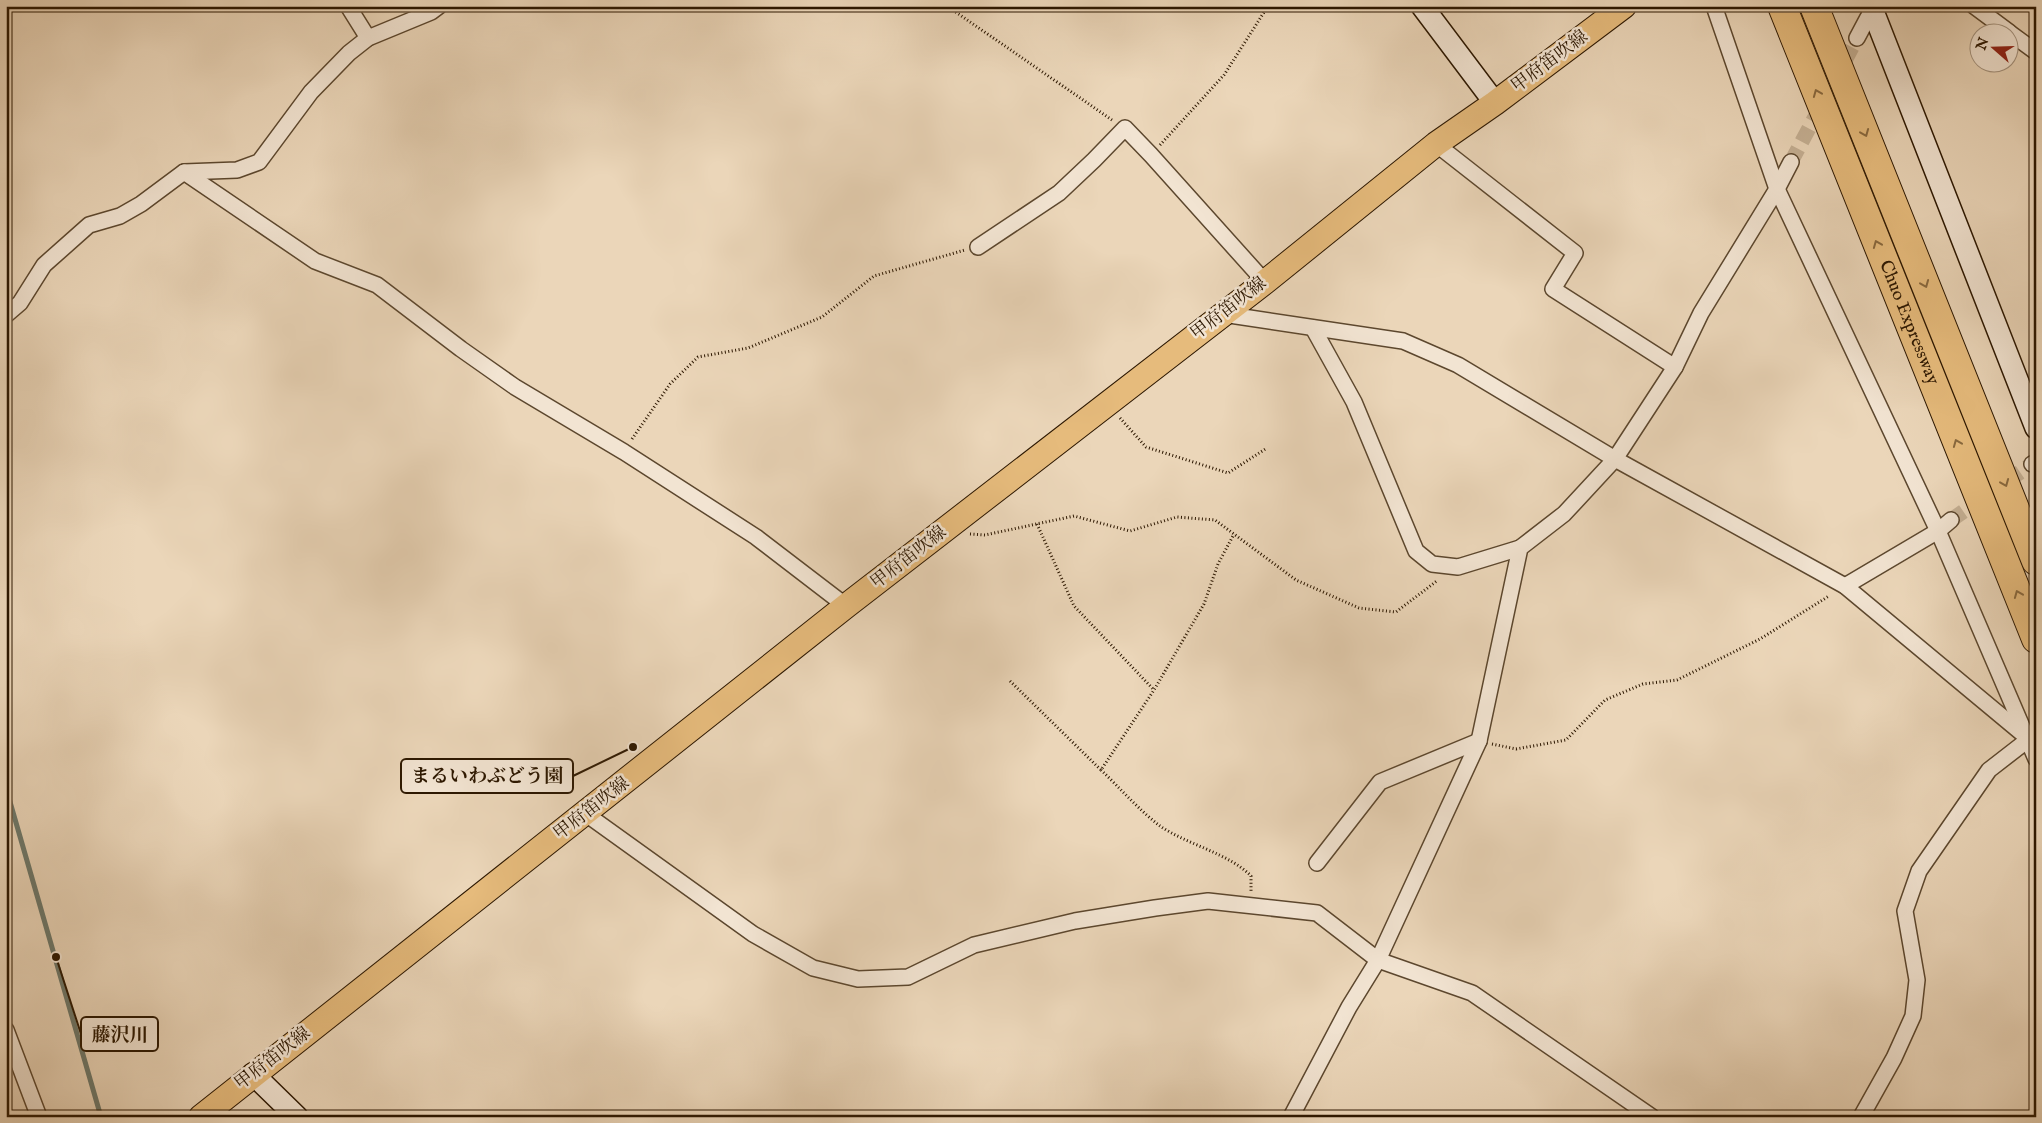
<svg xmlns="http://www.w3.org/2000/svg" width="2042" height="1123" viewBox="0 0 2042 1123" font-family="'IM FELL English','Noto Serif JP',serif">
	<style>
		.lines { fill: none; stroke-linecap: round; stroke-linejoin: round }
		.stream { stroke: #6d786b; stroke-width: 5 }
		.street-tunnel { stroke: #c5b094; stroke-width: 15; stroke-dasharray: 15 8; stroke-linecap: butt }
		.street-casing { stroke: #5c472e; stroke-width: 18 }
		.secondary-casing { stroke: #2c1700; stroke-width: 24 }
		.primary-casing { stroke: #2c1700; stroke-width: 26 }
		.highway-casing { stroke: #2c1700; stroke-width: 30 }
		.path { stroke: #2c1700; stroke-width: 3; stroke-dasharray: 1 2.5; stroke-linecap: butt }
		.street { stroke: #f2e4d2; stroke-width: 15 }
		.secondary { stroke: #f2e4d2; stroke-width: 21 }
		.primary { stroke: #e6bb7c; stroke-width: 24 }
		.highway { stroke: #e6bb7c; stroke-width: 28 }
		.oneway { stroke: #89693e }
		.labels { text-anchor: middle; dominant-baseline: central; stroke-width: 5; stroke-linejoin: round; paint-order: stroke }
		.street-label { font-size: 18px; fill: #2c1700; stroke: #f2e4d2 }
		.leader { fill: none; stroke: #2c1700; stroke-width: 2 }
		.callout-dot { fill: #2c1700; stroke: #f2e4d2; stroke-width: 2 }
		.callout { fill: #f2e4d2; stroke: #2c1700; stroke-width: 2 }
		.callout-label { font-size: 19px; text-anchor: middle; font-weight: bold; fill: #2c1700 }
	</style>
	<rect width="100%" height="100%" fill="#ebd6b9"/>
	<filter id="stains"><feTurbulence type="fractalNoise" baseFrequency=".004" numOctaves="4"/><feColorMatrix values="0 0 0 0 .2 0 0 0 0 .09 0 0 0 0 .02 0 0 0 .5 -.17"/></filter>
	<radialGradient id="worn" r=".72"><stop offset=".6" stop-color="#630" stop-opacity="0"/><stop offset="1" stop-color="#630" stop-opacity=".3"/></radialGradient>
	<g class="lines">
		<polyline class="stream" points="6,788 101,1117"/>
		<g class="street-tunnel">
			<polyline points="1791,162 1857,38"/>
			<polyline points="1951,520 2032,464"/>
		</g>
		<g class="street-casing">
			<g id="street">
				<polyline points="348,6 368,38"/>
				<polyline points="1714,6 1777,189 1938,531 2036,759"/>
				<polyline points="1974,6 2009,32"/>
				<polyline points="2010,33 2036,52"/>
				<polyline points="1857,38 1874,6"/>
				<polyline points="1436,144 1575,253 1553,289 1675,367"/>
				<polyline points="184,172 315,261 377,285 461,349 515,387 624,452 756,537 846,606"/>
				<polyline points="978,247 1059,193 1094,160 1125,128 1151,155 1265,282"/>
				<polyline points="1223,314 1403,341 1458,365 1615,459 1845,586 2029,739 2036,740"/>
				<polyline points="6,315 20,303 44,265 89,225 120,216 141,204 184,172 237,170 259,162 311,92 349,53 368,38 431,12 439,6"/>
				<polyline points="1313,328 1354,402 1416,551 1432,564 1458,567 1520,548"/>
				<polyline points="2032,464 2036,462"/>
				<polyline points="1845,586 1938,531 1951,520"/>
				<polyline points="586,814 753,934 813,968 858,979 908,977 974,945 1075,921 1155,908 1208,901 1317,913 1378,960 1472,993 1652,1117"/>
				<polyline points="1317,863 1380,782 1479,741"/>
				<polyline points="6,1030 39,1117"/>
				<polyline points="1291,1117 1349,1007 1378,960 1479,741 1520,548 1564,514 1615,459 1675,367 1701,313 1777,189 1791,162"/>
				<polyline points="1861,1117 1894,1058 1913,1016 1917,980 1905,911 1919,871 1989,770 2029,739"/>
			</g>
		</g>
		<g class="secondary-casing">
			<g id="secondary">
				<polyline points="1422,6 1495,103"/>
				<polyline points="1871,6 2036,428"/>
				<polyline points="253,1074 297,1117"/>
			</g>
		</g>
		<g class="primary-casing">
			<polyline id="primary" points="201,1117 846,606 1265,282 1436,144 1495,103 1624,6"/>
		</g>
		<g class="highway-casing">
			<g id="highway">
				<path id="s1" d="M1782,6L2036,639"/>
				<polyline points="1814,6 2036,561"/>
			</g>
		</g>
		<g class="path">
			<polyline points="947,6 1112,120"/>
			<polyline points="1160,145 1224,75 1268,6"/>
			<polyline points="1120,418 1146,447 1228,473 1267,448"/>
			<polyline points="632,439 670,384 698,357 748,348 822,317 874,276 965,250"/>
			<polyline points="1037,524 1074,606 1154,690"/>
			<polyline points="970,534 985,535 1074,516 1130,531 1177,517 1215,520 1296,580 1359,608 1396,612 1438,580"/>
			<polyline points="1010,681 1101,770 1154,690 1204,604 1218,564 1234,534"/>
			<polyline points="1492,744 1516,749 1566,740 1605,700 1643,684 1677,680 1760,639 1829,596"/>
			<path d="M1101,770C1119,787 1140,811 1160,826C1186,844 1230,854 1251,876V891"/>
		</g>
		<use href="#street" class="street"/>
		<use href="#secondary" class="secondary"/>
		<use href="#primary" class="primary"/>
		<use href="#highway" class="highway"/>
	</g>
	<defs><path id="oneway-chevron" d="M-2-3.5L2.5 0L-2 3.5" fill="none" stroke-width="1.6" stroke-linecap="round" stroke-linejoin="round" transform="scale(1.25)"/></defs>
	<g class="oneway">
		<use href="#oneway-chevron" transform="translate(1817 93) rotate(-112)"/>
		<use href="#oneway-chevron" transform="translate(1865 133) rotate(68)"/>
		<use href="#oneway-chevron" transform="translate(1877 244) rotate(-112)"/>
		<use href="#oneway-chevron" transform="translate(1925 284) rotate(68)"/>
		<use href="#oneway-chevron" transform="translate(1957 443) rotate(-112)"/>
		<use href="#oneway-chevron" transform="translate(2005 483) rotate(68)"/>
		<use href="#oneway-chevron" transform="translate(2018 594) rotate(-112)"/>
	</g>
	<g class="labels">
		<g class="street-label">
			<text transform="translate(1550 62) rotate(-37)">甲府笛吹線</text>
			<text transform="translate(1229 309) rotate(-38)">甲府笛吹線</text>
			<text stroke="none"><textPath href="#s1" startOffset="341">Chuo Expressway</textPath></text>
			<text transform="translate(909 558) rotate(-38)">甲府笛吹線</text>
			<text transform="translate(592 809) rotate(-38)">甲府笛吹線</text>
			<text transform="translate(273 1059) rotate(-38)">甲府笛吹線</text>
		</g>
	</g>
	<path class="leader" d="M633 747L573 776M56 957L81 1034"/>
	<g class="callout-dot">
		<circle cx="633" cy="747" r="5"/>
		<circle cx="56" cy="957" r="5"/>
	</g>
	<g class="callout">
		<rect x="401" y="759" width="172" height="34" rx="5"/>
		<rect x="81" y="1017" width="77" height="34" rx="5"/>
	</g>
	<g class="callout-label">
		<text x="487" y="782">まるいわぶどう園</text>
		<text x="120" y="1041">藤沢川</text>
	</g>
	<rect width="2042" height="1123" fill="none" stroke="#ebd6b9" stroke-width="25"/>
	<rect x="8" y="8" width="2027" height="1108" fill="none" stroke="#2c1700" stroke-width="2.5"/>
	<rect x="12" y="12" width="2017" height="1098" fill="none" stroke="#2c1700"/>
	<g transform="translate(1994 48) rotate(290)"><circle r="24" fill="#f2e4d2" stroke="#a3927e"/>
	<path d="M0-4L9 19L0 12L-9 19Z" fill="#8f2418"/>
	<text y="-8" font-size="14" font-weight="bold" text-anchor="middle" fill="#2c1700">N</text>
	</g>
	<rect width="100%" height="100%" filter="url(#stains)"/>
	<rect width="100%" height="100%" fill="url(#worn)"/>
</svg>
